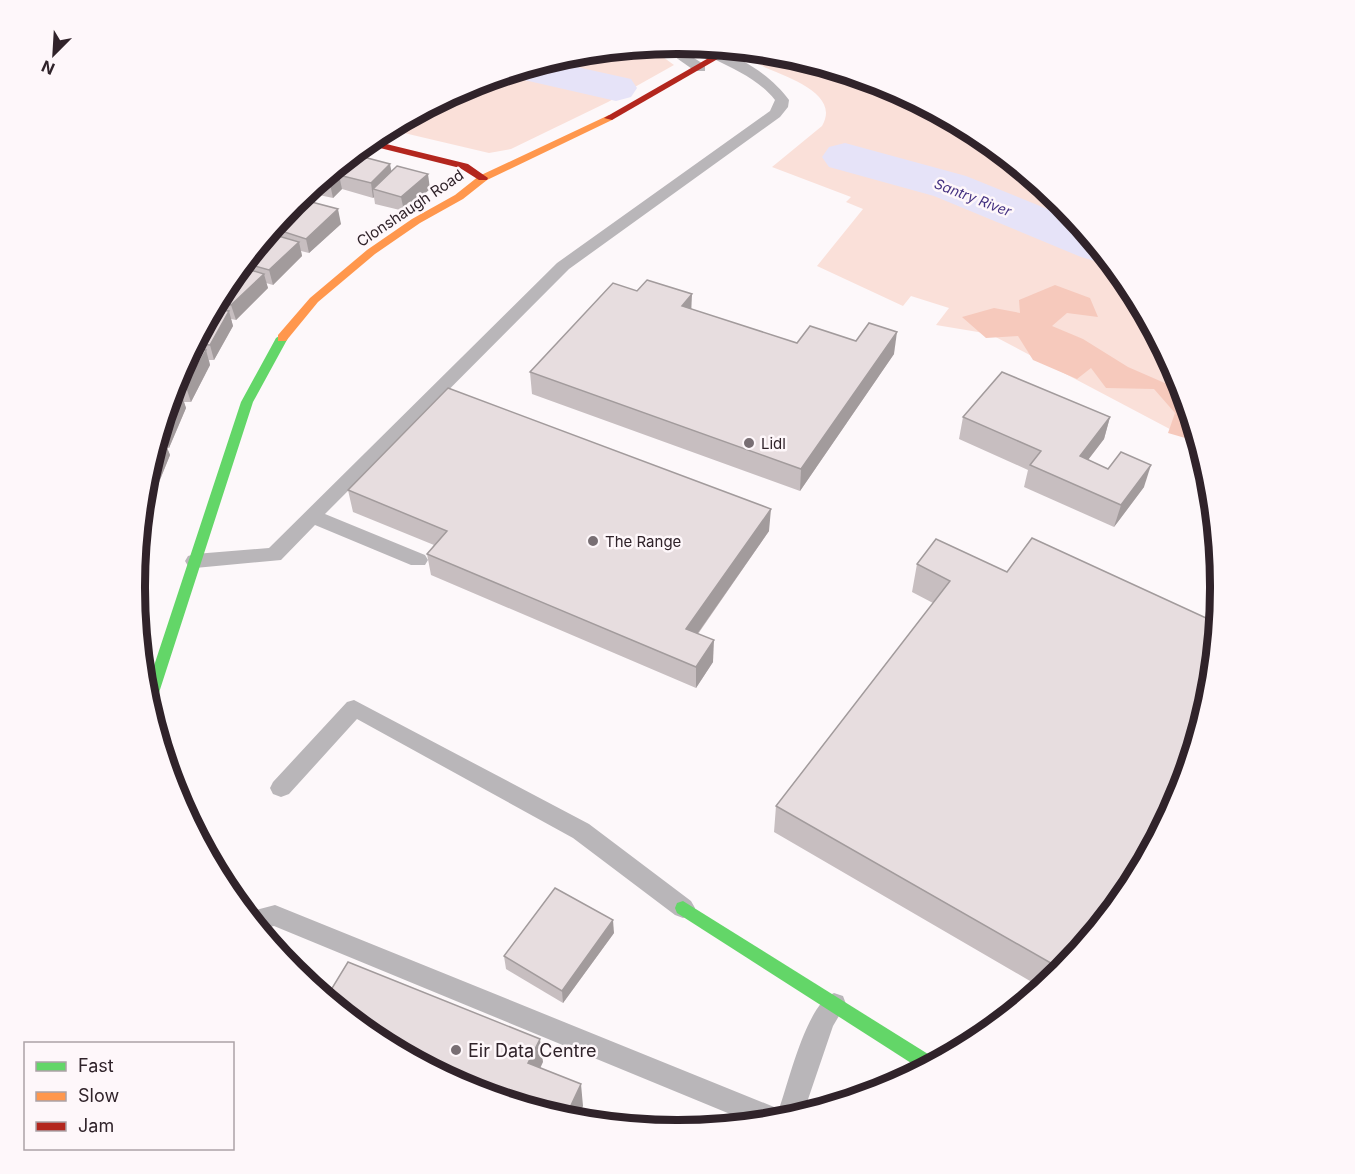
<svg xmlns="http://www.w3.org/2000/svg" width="1355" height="1174" viewBox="0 0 1355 1174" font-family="Inter,sans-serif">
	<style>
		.green { fill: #fae0d9 }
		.forest { fill: #f6c9bc }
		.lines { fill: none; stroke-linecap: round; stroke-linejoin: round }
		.river { fill: #e6e3f8; fill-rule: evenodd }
		.lane { fill: #b9b6b9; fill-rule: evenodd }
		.fast { fill: #63d668; fill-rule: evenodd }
		.slow { fill: #ff974d; fill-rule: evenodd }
		.jam { fill: #b3261e; fill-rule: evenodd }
		.wall { fill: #c7bec0 }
		.shaded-wall { fill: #a29b9c }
		.building { fill: #e7dddf; stroke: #a29b9c; stroke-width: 1.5 }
		.poi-dot { fill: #786e73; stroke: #fef7fa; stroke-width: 2 }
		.labels { text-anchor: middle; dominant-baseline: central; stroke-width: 5; stroke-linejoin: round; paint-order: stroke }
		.far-water-label { font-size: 14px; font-style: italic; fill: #453282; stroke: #fef7fa }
		.street-label { font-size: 15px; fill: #30232a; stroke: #fef7fa }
		.poi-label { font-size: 15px; fill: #30232a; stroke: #fef7fa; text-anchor: start }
		.near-poi-label { font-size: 18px; fill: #30232a; stroke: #fef7fa; text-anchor: start }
		.rim { fill: none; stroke: #30232a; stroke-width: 8 }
	</style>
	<rect width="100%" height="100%" fill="#fdf8fa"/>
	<g class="green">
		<polygon points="648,46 674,65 608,102 511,149 489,153 387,129 470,85 572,54"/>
		<path d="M762,52L784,54L886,85L980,135L1062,203L1130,285L1180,379L1200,445L990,334L936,325L949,308L911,296L903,306L817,266L863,209L846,202L851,197L772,167L822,126C842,92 782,76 758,64L755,56Z"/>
	</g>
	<polygon class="forest" points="1055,285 1090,298 1098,317 1067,313 1052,326 1083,339 1128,367 1183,391 1199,442 1168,433 1175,413 1154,389 1106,388 1091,368 1077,379 1033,360 1018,336 986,338 962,317 994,308 1020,313 1019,300"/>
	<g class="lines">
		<g class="river">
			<polygon points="550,61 631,79 637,88 631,97 616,101 511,77 508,73"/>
			<polygon points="845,143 966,176 1077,221 1108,259 1098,262 1081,257 934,196 829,167 822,157 829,147"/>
		</g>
		<g class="lane">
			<polygon points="672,44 705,65 705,71 695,71 658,45"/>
			<path d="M719,52C745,58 774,79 789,100L788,107L780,117L569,269L325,514L425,555L428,560L425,565H411L315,525L281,560L195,568L188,566L185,561L188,556L195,554L269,548L557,263L770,111L775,100C759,80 736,70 714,59V53Z"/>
			<polygon points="354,700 589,824 691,901 695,908 691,915 683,918 675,915 573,838 357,719 289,794 281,797 273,794 270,788 273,782 347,702"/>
			<path d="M275,905L779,1109C789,1081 807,1003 834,993L843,996L846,1004L833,1026L803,1114L783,1120L752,1123L274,926L259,930L245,913Z"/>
		</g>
		<g class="fast">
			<polygon points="282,334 288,338 253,402 155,705 150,710 145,693 241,402 276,338"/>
			<polygon points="683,901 936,1059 937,1061 922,1070 677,913 675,908 677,903"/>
		</g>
		<polygon class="slow" points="609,115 614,118 612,120 487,180 463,199 420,223 375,254 318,302 286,341 278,341 278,335 310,298 367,250 412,219 455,195 479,176"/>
		<g class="jam">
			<polygon points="726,48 735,49 612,120 604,118"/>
			<polygon points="370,140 468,164 488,178 487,180 479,180 460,168 364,144"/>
		</g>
	</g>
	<g class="wall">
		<polygon points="352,154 391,171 430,189 404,211 375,204 374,197 373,198 342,189 333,198 319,195 317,183"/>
		<polygon points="306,192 309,199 307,201 341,224 309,253 301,251 302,256 273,285 266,283 268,288 236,320 231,319 233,326 214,360 209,360 210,365 191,402 184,402 186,408 169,448 167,448 170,455 153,497 149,496 152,503 139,537 145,481 176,379 226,285 268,233 274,234 272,228 296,207 291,206"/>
		<polygon points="691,309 797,343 894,354 800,491 532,394 530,372"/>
		<polygon points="963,417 1110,417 1104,439 1088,460 1108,469 1144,487 1114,527 1024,487 1028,470 959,439"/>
		<polygon points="348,490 769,531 698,634 713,662 696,688 431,575 427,554 434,545 353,512"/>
		<polygon points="917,564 1007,572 1129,889 1062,972 1042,988 774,832 776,806 933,603 912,592"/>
		<polygon points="614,933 563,1003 506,969 504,956"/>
	</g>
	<g class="shaded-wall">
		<polygon points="390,164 393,179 373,189 374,197 373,198 371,183"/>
		<polygon points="428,174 430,189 404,211 401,197"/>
		<polygon points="339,175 342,189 333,198 330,184"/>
		<polygon points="307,192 309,199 299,208 298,201"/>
		<polygon points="338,209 341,224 309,253 306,239"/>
		<polygon points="299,242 302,256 273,285 269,270"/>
		<polygon points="264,274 268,288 236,320 231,305"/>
		<polygon points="692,294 691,316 682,306"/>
		<polygon points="229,311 233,326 214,360 210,345"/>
		<polygon points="897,332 894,354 800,491 801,469"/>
		<polygon points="206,350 210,365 191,402 186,387"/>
		<polygon points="181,393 186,408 169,448 164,433"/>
		<polygon points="1110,417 1104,439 1074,478 1080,456"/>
		<polygon points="164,440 170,455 153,497 148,482"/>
		<polygon points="1151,465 1144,487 1114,527 1121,505"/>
		<polygon points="146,488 152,503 139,537 143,496"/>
		<polygon points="771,509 769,531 686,650 686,629"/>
		<polygon points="714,640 713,662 696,688 696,667"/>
		<polygon points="613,920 614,933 563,1003 562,991"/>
		<polygon points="540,1039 543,1062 532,1086 528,1063"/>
		<polygon points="581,1084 583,1106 577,1121 565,1118"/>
	</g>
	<g class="building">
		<polygon points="352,154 390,164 371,183 339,175 330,184 319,181"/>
		<polygon points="397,166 428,174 401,197 373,189"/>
		<polygon points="306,192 307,192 298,201 296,200"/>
		<polygon points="304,200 338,209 306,239 272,228"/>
		<polygon points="268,233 299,242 269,270 244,263"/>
		<polygon points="240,267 264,274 231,305 217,301 226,285"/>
		<polygon points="647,280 692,294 682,306 797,343 810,326 856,341 869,323 897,332 801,469 530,372 613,283 637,291"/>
		<polygon points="212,310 229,311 210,345 194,344"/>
		<polygon points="191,349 206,350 186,387 173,386 176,379"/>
		<polygon points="1002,372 1110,417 1080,456 1108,469 1121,452 1151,465 1121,505 1030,465 1041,451 963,417"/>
		<polygon points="448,388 771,509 686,629 714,640 696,667 427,554 447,531 348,490"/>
		<polygon points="171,393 181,393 164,433 159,433"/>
		<polygon points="157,440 164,440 148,482 144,482"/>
		<polygon points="1032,538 1217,623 1210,693 1179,795 1129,889 1063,970 776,806 950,581 917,564 936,539 1007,572"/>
		<polygon points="555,888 613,920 562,991 504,956"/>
		<polygon points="348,962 540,1039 528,1063 581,1084 565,1118 469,1089 375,1039 326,998"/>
		<polygon points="603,1117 623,1125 600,1123"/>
	</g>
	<g class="poi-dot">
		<circle cx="749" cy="443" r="6"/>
		<circle cx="593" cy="541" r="6"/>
		<circle cx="456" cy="1050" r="6"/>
	</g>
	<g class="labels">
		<g class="far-water-label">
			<text transform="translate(973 197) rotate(21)">Santry River</text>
		</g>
		<g class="street-label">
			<text transform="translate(410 208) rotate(-34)">Clonshaugh Road</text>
		</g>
		<g class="poi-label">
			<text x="761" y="443">Lidl</text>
			<text x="605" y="541">The Range</text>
		</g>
		<g class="near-poi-label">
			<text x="468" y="1050">Eir Data Centre</text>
		</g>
	</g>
	<path d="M0 0H1355V1174H0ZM677 54H678A532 532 0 0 1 1210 586V588A532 532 0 0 1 678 1120H677A532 532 0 0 1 145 588V586A532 532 0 0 1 677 54Z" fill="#fef7fa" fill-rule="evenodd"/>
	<path class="rim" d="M677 54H678A532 532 0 0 1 1210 586V588A532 532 0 0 1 678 1120H677A532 532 0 0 1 145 588V586A532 532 0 0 1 677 54Z"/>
	<rect x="24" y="1042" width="210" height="108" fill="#fef7fa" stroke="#aca2a7" stroke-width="1.5"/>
	<rect x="36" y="1062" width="30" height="9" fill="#63d668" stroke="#aca2a7" stroke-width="1.5"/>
	<text x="78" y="1072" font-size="18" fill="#30232a">Fast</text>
	<rect x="36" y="1092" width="30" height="9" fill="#ff974d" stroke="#aca2a7" stroke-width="1.5"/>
	<text x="78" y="1102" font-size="18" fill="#30232a">Slow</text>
	<rect x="36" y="1122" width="30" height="9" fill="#b3261e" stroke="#aca2a7" stroke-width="1.5"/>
	<text x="78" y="1132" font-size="18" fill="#30232a">Jam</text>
	<g transform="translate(54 54) rotate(204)" stroke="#fef7fa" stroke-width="4.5" paint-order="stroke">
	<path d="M0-4.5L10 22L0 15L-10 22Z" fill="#30232a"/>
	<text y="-9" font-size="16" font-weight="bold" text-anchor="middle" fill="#30232a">N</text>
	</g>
</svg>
